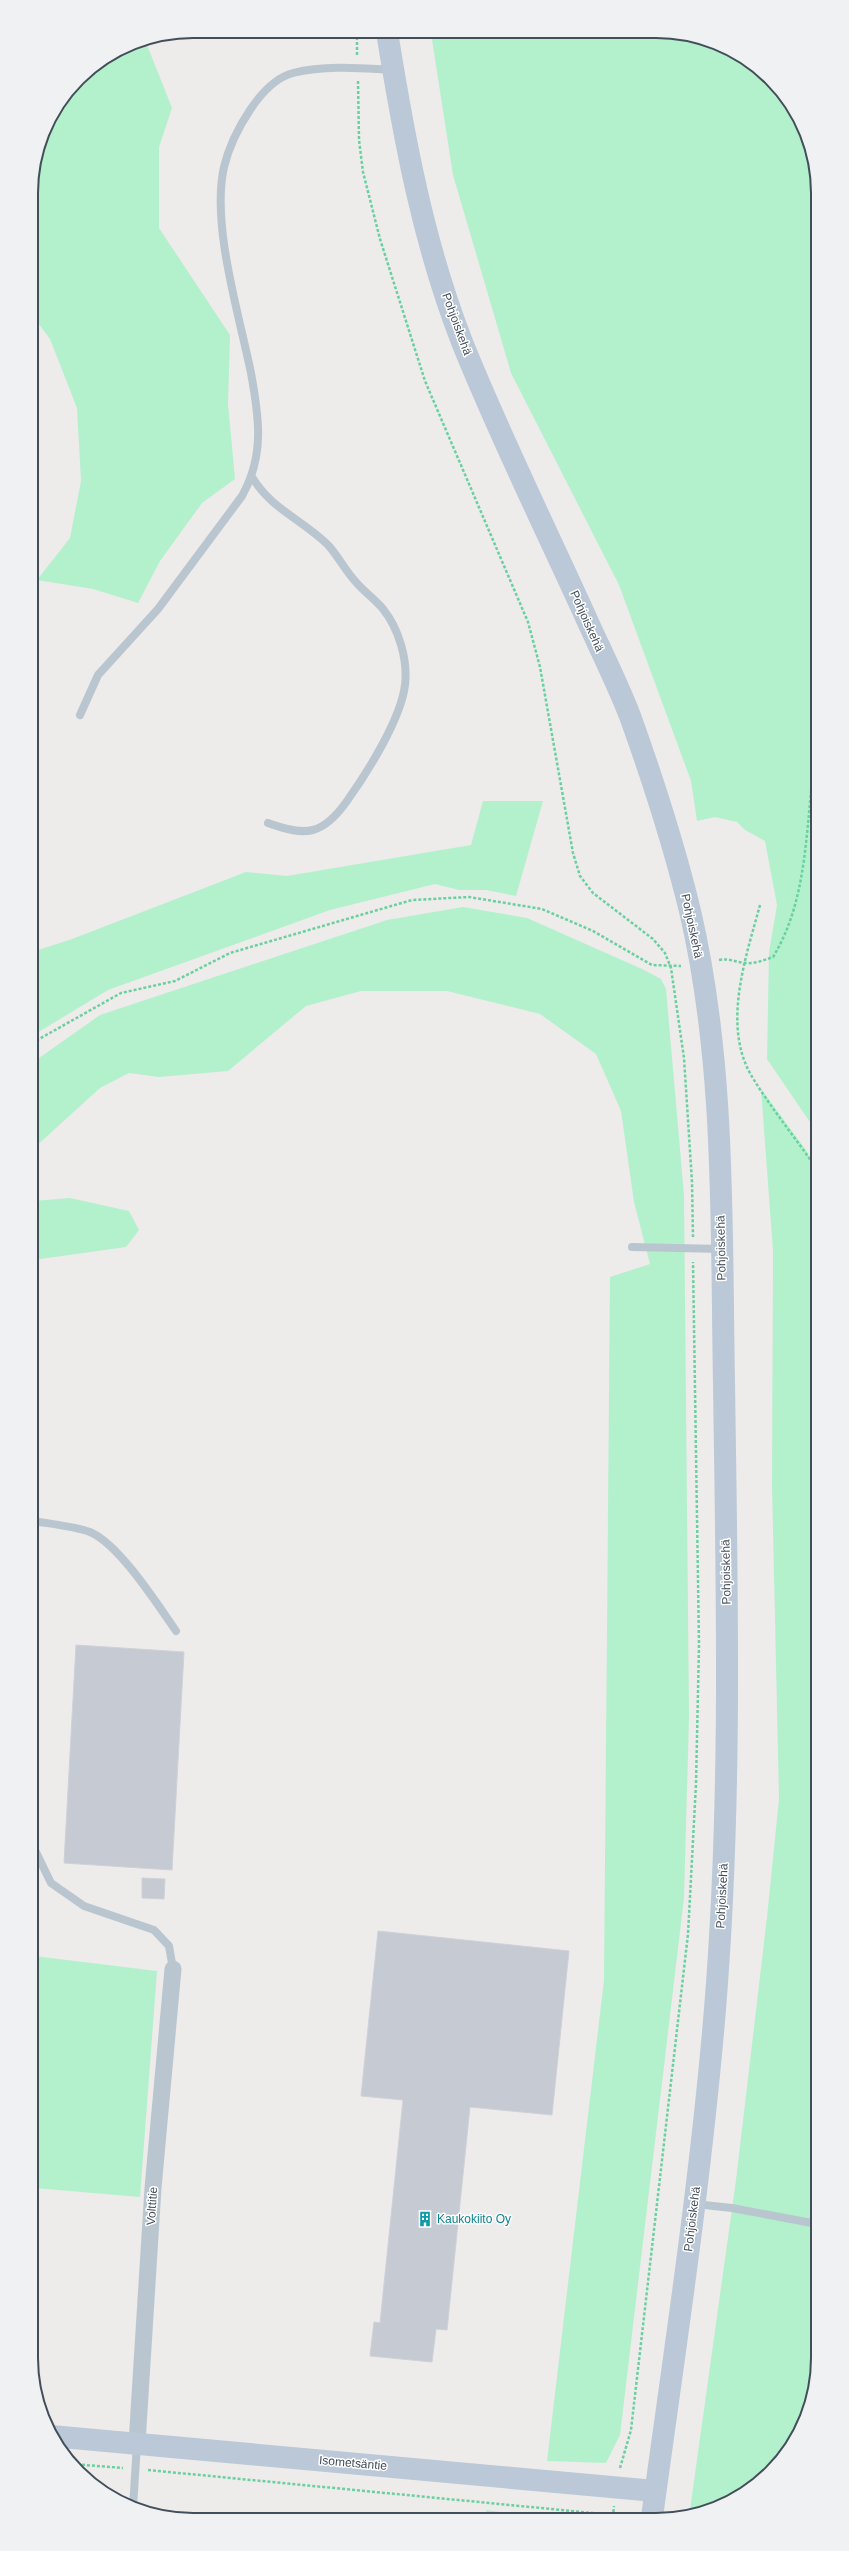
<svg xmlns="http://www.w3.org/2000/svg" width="849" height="2551" viewBox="0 0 849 2551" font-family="Arial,sans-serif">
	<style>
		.green { fill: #b3f1cc }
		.building { fill: #c6cad2; stroke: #ced1d8 }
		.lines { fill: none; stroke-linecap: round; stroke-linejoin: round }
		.path { stroke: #69d19f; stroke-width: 2.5; stroke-dasharray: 3 2; stroke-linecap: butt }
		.service { stroke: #bac6cf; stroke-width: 8 }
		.minor { stroke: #bac6cf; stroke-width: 17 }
		.secondary { stroke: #bbc8d7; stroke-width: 22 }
		.labels { text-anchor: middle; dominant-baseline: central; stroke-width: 3; stroke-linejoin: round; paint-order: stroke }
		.street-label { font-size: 12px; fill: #424e5a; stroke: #fff }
		.culture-label { font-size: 12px; fill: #0d838f; stroke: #fff; text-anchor: start }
		.rim { fill: none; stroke: #424e5a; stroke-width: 2 }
	</style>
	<rect width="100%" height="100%" fill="#eeebeb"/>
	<g class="green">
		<polygon points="431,33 688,34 737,53 771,78 796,112 815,161 816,1131 767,1059 769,952 777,905 765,841 745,830 737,822 715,817 697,821 691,781 619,585 511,373 453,175"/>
		<polygon points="145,40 172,108 159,147 159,228 230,335 228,404 235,479 202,503 160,561 138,603 93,589 37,580 70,538 81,481 77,408 50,339 32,315 31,182 48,121 86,71 131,43"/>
		<polygon points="483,801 543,801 516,896 486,890 459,890 435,884 330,910 108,990 32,1036 32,952 72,939 246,872 287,876 471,845"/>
		<polygon points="463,907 527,918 642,969 661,979 666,989 684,1195 689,1716 684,1898 620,2435 606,2463 547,2461 604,1980 610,1277 650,1264 634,1202 621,1111 596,1054 540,1014 447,991 361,991 306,1006 228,1071 159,1077 129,1073 100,1088 33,1149 32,1063 100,1015 387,920"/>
		<polygon points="761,1089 806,1150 816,1170 818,2369 806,2420 778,2465 737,2498 689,2517 736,2180 767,1917 779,1799 772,1485 773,1251"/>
		<polygon points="70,1198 129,1211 139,1230 126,1247 33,1260 33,1201"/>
		<polygon points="34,1956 157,1971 140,2197 34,2188"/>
		<polygon points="486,2510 538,2517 486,2517"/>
	</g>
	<g class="building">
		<polygon points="76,1645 184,1652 172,1870 64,1863"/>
		<polygon points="142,1878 165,1879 164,1899 142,1898"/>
		<polygon points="378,1931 569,1951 552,2115 470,2107 447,2330 436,2329 432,2362 370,2356 374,2322 380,2323 403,2100 361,2096"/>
	</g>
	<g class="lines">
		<g class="path">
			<polyline points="357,32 357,56"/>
			<polyline points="358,81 359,140 363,172 380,239 425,381 528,622 540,667 573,853 580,876 593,893 653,939 665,953 671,968 684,1058 692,1182 693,1237"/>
			<path d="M760,905C746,957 722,1024 751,1075C770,1107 795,1137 816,1168"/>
			<path d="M719,960C729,958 735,962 745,963C755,964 764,960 773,957C810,897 805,820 816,752"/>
			<polyline points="32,1043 121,993 175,981 230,953 412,900 469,897 542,909 593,931 652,965 681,966"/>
			<polyline points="817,2057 815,2103 817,2119"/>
			<polyline points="72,2464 123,2468"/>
			<polyline points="620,2468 631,2430 688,1934 696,1784 699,1645 693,1262"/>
			<polyline points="148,2470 613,2515"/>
			<polyline points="613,2517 614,2506"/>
		</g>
		<g class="service">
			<path d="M252,477C272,510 302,519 328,545C338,556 345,570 355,581C363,591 375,599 383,609C399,629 408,660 405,685C401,719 367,773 347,801C323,835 306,837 268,823"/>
			<path d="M80,715L98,675L158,609L242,496C265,455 259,417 251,373C239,314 211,224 224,167C229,146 238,128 250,110C260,95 274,78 293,73C324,65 360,68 392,70"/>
			<polyline points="632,1247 721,1249"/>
			<path d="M33,1521C51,1524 73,1526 90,1532C119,1544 158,1605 176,1631"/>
			<polyline points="33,1846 51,1883 84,1906 154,1930 169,1946 173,1969"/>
			<polyline points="695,2204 732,2208 817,2224"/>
			<polyline points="133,2507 137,2444"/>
		</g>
		<polyline class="minor" points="137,2443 153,2188 173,1969"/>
		<g class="secondary">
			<path d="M387,32C404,138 423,242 462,342C499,434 542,521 583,611C598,645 616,680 630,716C653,780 674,845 690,911C726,1065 721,1226 724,1383C727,1592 732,1801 715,2009C701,2179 675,2348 652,2517"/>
			<polyline points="51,2436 655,2491"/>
		</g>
	</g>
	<defs>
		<g id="building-bare" transform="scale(1.2)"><path d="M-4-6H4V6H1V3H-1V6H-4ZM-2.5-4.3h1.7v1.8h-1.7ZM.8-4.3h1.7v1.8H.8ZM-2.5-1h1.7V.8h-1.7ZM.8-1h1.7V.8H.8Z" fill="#0f9aa8" stroke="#fff" stroke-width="2.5" paint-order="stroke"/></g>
	</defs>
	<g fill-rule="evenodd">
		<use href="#building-bare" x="425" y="2219"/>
	</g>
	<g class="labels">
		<g class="street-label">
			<text transform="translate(457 324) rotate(70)">Pohjoiskehä</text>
			<text transform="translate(587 621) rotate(66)">Pohjoiskehä</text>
			<text transform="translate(692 926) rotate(78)">Pohjoiskehä</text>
			<text transform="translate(721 1248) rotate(-91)">Pohjoiskehä</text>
			<text transform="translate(726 1572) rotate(-91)">Pohjoiskehä</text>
			<text transform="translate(722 1896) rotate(-87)">Pohjoiskehä</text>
			<text transform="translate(152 2206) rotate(-86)">Volttitie</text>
			<text transform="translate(692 2219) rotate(-83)">Pohjoiskehä</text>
			<text transform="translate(353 2463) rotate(5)">Isometsäntie</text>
		</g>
		<g class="culture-label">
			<text x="437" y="2219">Kaukokiito Oy</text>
		</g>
	</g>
	<path d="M0 0H849V2551H0ZM193 38H656A155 155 0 0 1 811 193V2358A155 155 0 0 1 656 2513H193A155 155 0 0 1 38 2358V193A155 155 0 0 1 193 38Z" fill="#f0f1f2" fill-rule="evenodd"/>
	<path class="rim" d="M193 38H656A155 155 0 0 1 811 193V2358A155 155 0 0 1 656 2513H193A155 155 0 0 1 38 2358V193A155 155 0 0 1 193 38Z"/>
</svg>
